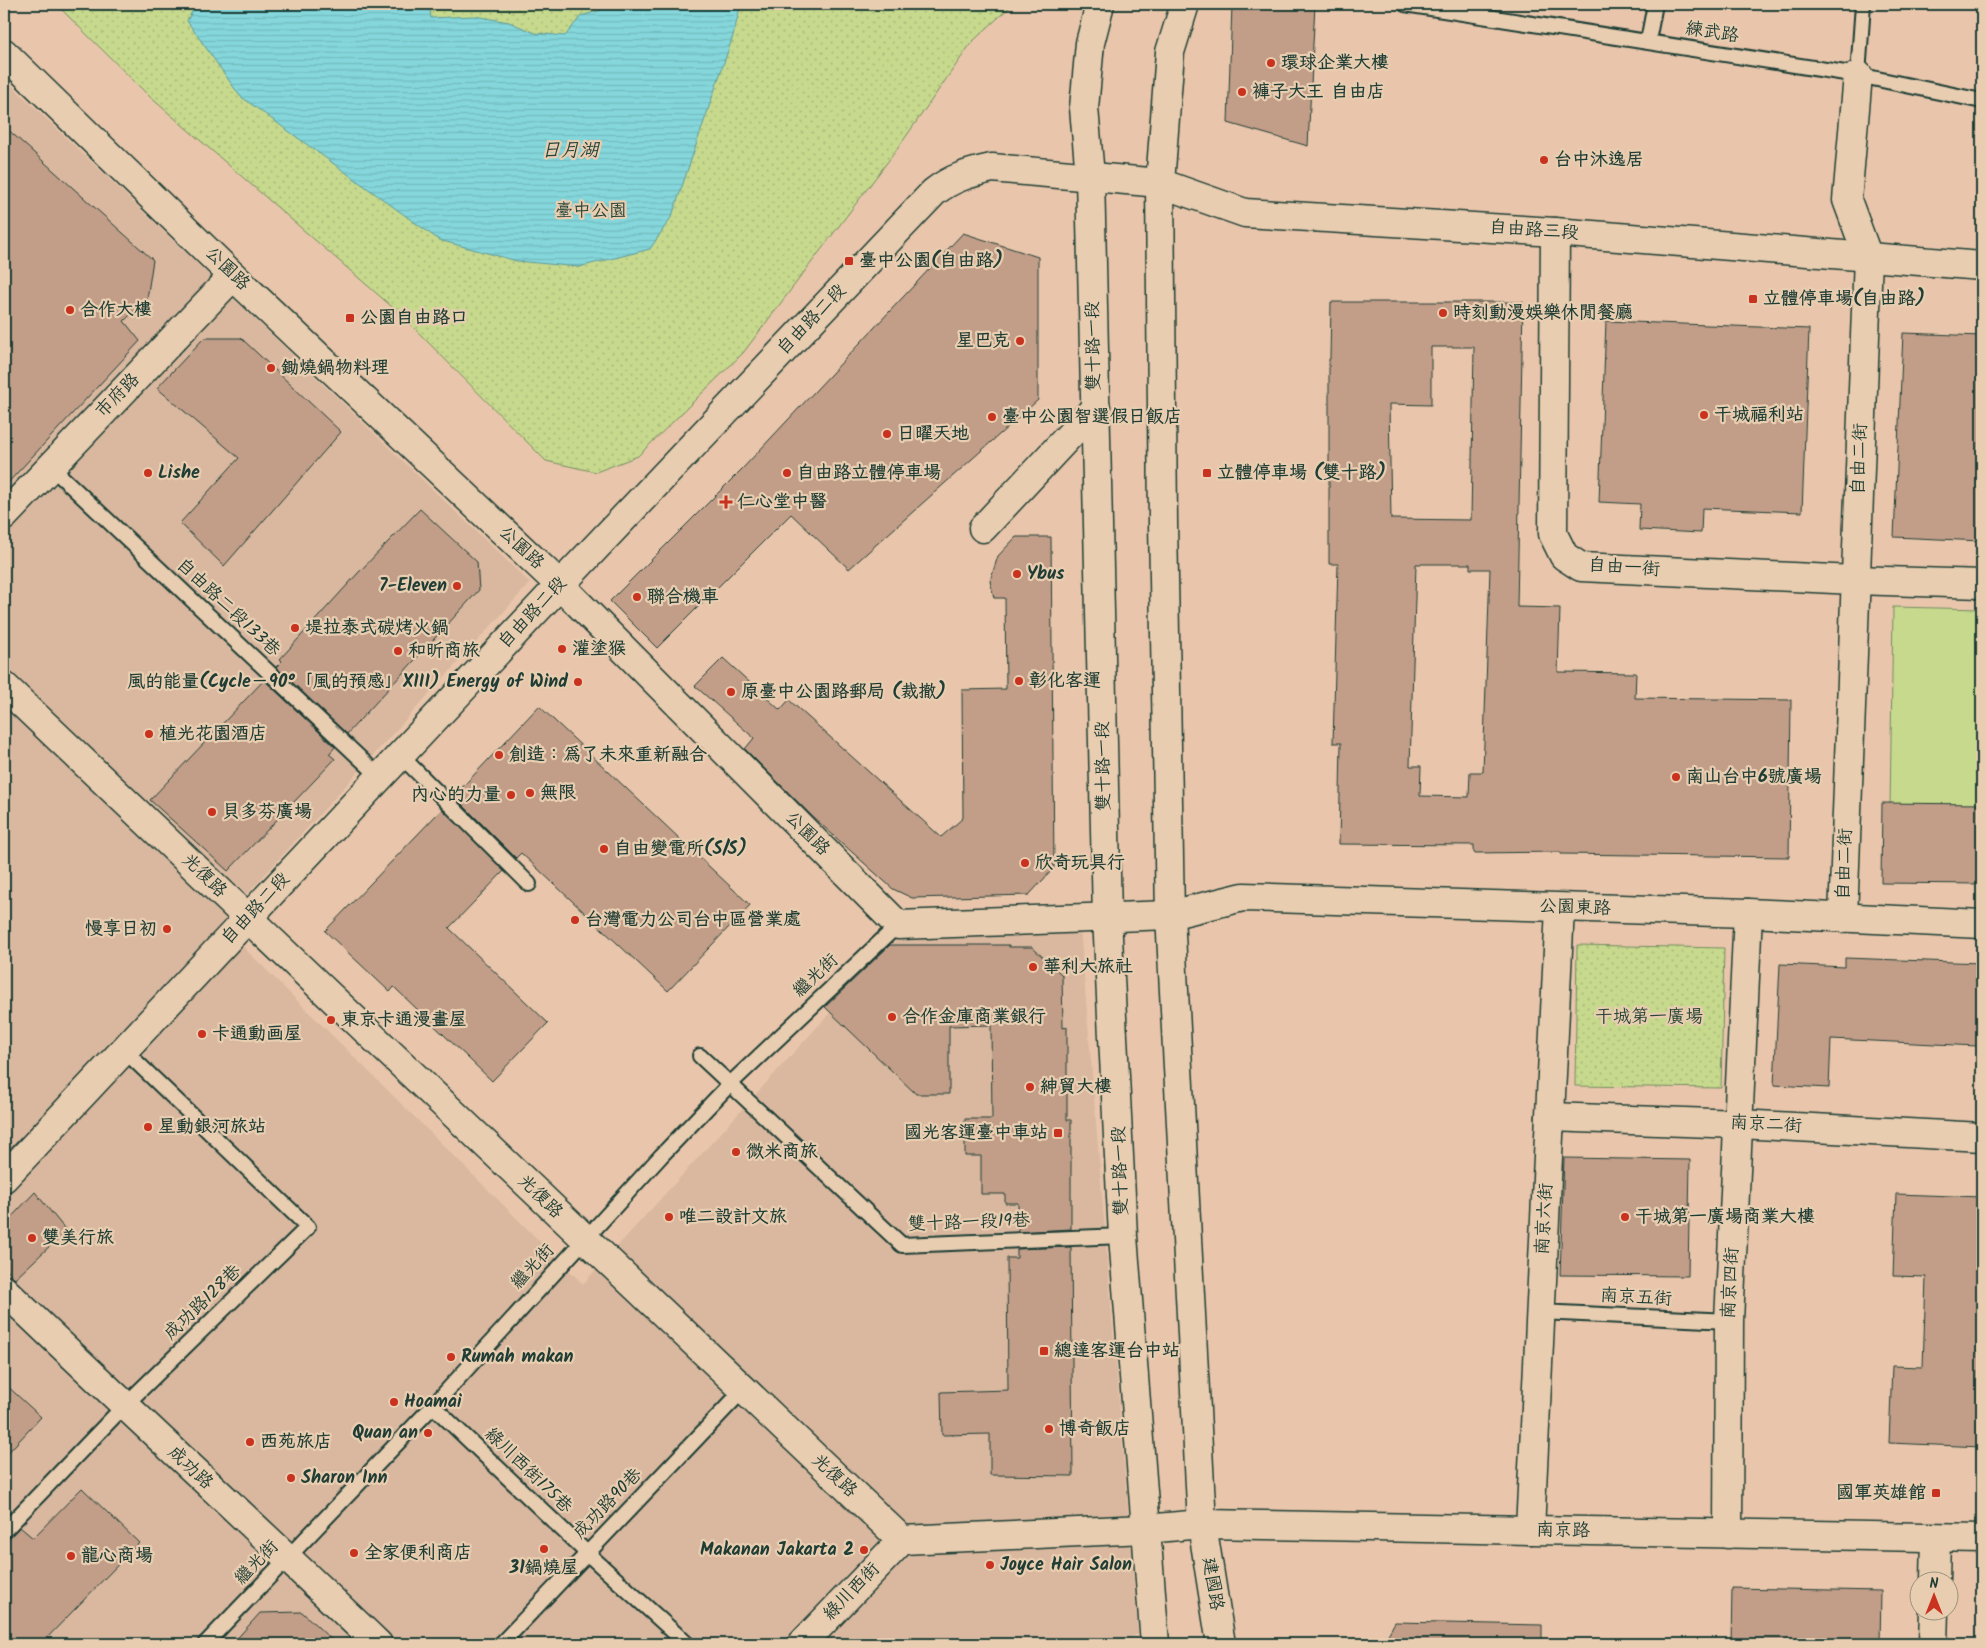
<svg xmlns="http://www.w3.org/2000/svg" width="1986" height="1648" viewBox="0 0 1986 1648" font-family="Kalam,'LXGW WenKai TC',sans-serif">
	<style>
		.built { fill: #d9b89f }
		.grass { fill: #c7d98d; stroke: #738b60 }
		.park { fill: url(#park-dots); stroke: #738b60 }
		.water { fill: url(#water-rules); stroke: #5c9999 }
		.building { fill: #c29e89; stroke: #1f3d34; fill-rule: evenodd }
		.lines { fill: none; stroke-linecap: round; stroke-linejoin: round }
		.service-casing { stroke: #1f3d34; stroke-width: 18 }
		.minor-casing { stroke: #1f3d34; stroke-width: 31 }
		.tertiary-casing { stroke: #1f3d34; stroke-width: 31 }
		.secondary-casing { stroke: #1f3d34; stroke-width: 31 }
		.service { stroke: #e8cdb0; stroke-width: 14 }
		.minor { stroke: #e8cdb0; stroke-width: 28 }
		.tertiary { stroke: #e8cdb0; stroke-width: 28 }
		.secondary { stroke: #e8cdb0; stroke-width: 28 }
		.poi-dot { fill: #c8321e; stroke: #e8cdb0; stroke-width: 2 }
		.labels { text-anchor: middle; dominant-baseline: central; stroke-width: 4.5; stroke-linejoin: round; paint-order: stroke }
		.street-label { font-size: 18px; fill: #1f3d34; stroke: #e8cdb0 }
		.poi-label { font-size: 18px; font-weight: bold; fill: #1f3d34; stroke: #e8cdb0; text-anchor: start }
		.park-label { font-size: 18px; fill: #274538; stroke: #e8cdb0 }
		.water-label { font-size: 19px; font-style: italic; fill: #24453c; stroke: #e8cdb0 }
	</style>
	<defs>
		<pattern id="park-dots" width="8" height="8" patternUnits="userSpaceOnUse" patternTransform="scale(1.25)"><rect width="8" height="8" fill="#c7d98d"/><path d="M2 2h.1M6 6h.1" fill="none" stroke="#aabb7a" stroke-width="1.8" stroke-linecap="round"/></pattern>
		<pattern id="water-rules" width="6" height="5" patternUnits="userSpaceOnUse" patternTransform="scale(1.25)"><rect width="6" height="5" fill="#85d7dc"/><path d="M0 2.5h6" fill="none" stroke="#72b9bd"/></pattern>
	</defs>
	<rect width="100%" height="100%" fill="#e9c6ab"/>
	<filter id="ink" filterUnits="userSpaceOnUse"><feTurbulence type="fractalNoise" baseFrequency=".02" numOctaves="2"/><feDisplacementMap in="SourceGraphic" scale="10" xChannelSelector="R" yChannelSelector="G"/><feConvolveMatrix kernelMatrix="1 2 1 2 8 2 1 2 1" color-interpolation-filters="sRGB"/></filter>
	<g filter="url(#ink)">
		<polygon class="built" points="4,78 530,583 220,924 583,1284 900,936 1080,927 1138,1634 1117,1644 4,1644"/>
		<polygon class="grass" points="1893,607 1982,609 1982,812 1890,809"/>
		<g class="park">
			<polygon points="56,4 1013,4 972,42 898,148 743,353 638,456 596,472 546,461 398,312 149,96"/>
			<polygon points="1577,945 1724,948 1721,1088 1575,1086"/>
		</g>
		<polygon class="water" points="196,4 429,4 431,18 474,16 509,22 535,33 565,36 581,16 614,6 615,4 741,4 733,36 672,216 650,249 579,267 517,261 439,240 240,96 187,21"/>
		<g class="building">
			<polygon points="1232,4 1315,4 1308,146 1228,123"/>
			<polygon points="4,126 153,260 147,299 124,321 140,341 4,487"/>
			<polygon points="963,233 1038,257 1038,400 849,569 791,514 657,648 610,601 743,468"/>
			<path d="M1331,302H1523L1517,607L1560,608L1558,672L1636,673L1635,698L1791,700L1789,857L1561,854V852L1474,853V845L1339,844L1341,743H1333L1338,564H1329V359H1330ZM1431,347H1474L1471,520L1391,519L1389,404L1431,405ZM1416,564H1470V569H1490L1483,772H1470L1469,797L1420,796L1421,766H1410Z"/>
			<polygon points="1606,321 1809,329 1802,512 1702,508 1701,533 1639,530 1640,504 1599,502"/>
			<polygon points="1903,333 1982,336 1982,541 1894,537"/>
			<polygon points="204,338 241,338 341,432 224,566 180,523 239,458 157,388"/>
			<polygon points="420,509 477,562 479,590 347,734 276,667 282,661 280,659 359,572"/>
			<polygon points="1016,537 1051,537 1054,868 1029,895 912,898 893,889 813,817 745,749 754,738 695,686 723,658 780,710 789,700 941,837 963,818 962,690 1006,689 1005,598 994,598 990,581 998,556"/>
			<polygon points="264,680 335,747 329,754 335,759 228,871 150,800"/>
			<polygon points="539,706 750,905 668,991 521,853 516,858 454,796"/>
			<polygon points="1882,803 1982,804 1982,884 1881,883"/>
			<polygon points="442,809 504,871 449,928 548,1023 492,1081 394,987 390,992 325,931"/>
			<polygon points="890,945 1009,945 1009,947 1032,947 1062,975 1063,1028 1067,1027 1067,1120 1071,1120 1071,1229 1018,1232 1018,1203 1005,1203 1005,1194 981,1194 981,1156 965,1156 965,1119 992,1119 991,1025 949,1026 949,1094 916,1094 825,1007"/>
			<polygon points="1845,958 1981,963 1977,1046 1831,1039 1829,1088 1774,1085 1780,964 1845,967"/>
			<polygon points="1564,1158 1690,1160 1688,1276 1560,1275"/>
			<polygon points="35,1192 68,1233 52,1244 15,1279 4,1267 4,1225"/>
			<polygon points="1896,1194 1982,1197 1982,1447 1889,1443 1892,1366 1923,1367 1926,1277 1893,1276"/>
			<polygon points="1071,1247 1073,1476 990,1475 990,1434 942,1435 941,1392 1008,1390 1007,1258 1017,1258 1017,1249"/>
			<polygon points="4,1383 41,1417 4,1457"/>
			<polygon points="82,1488 139,1543 41,1644 4,1644 4,1540 10,1537 20,1527 33,1538"/>
			<polygon points="1732,1588 1881,1591 1880,1644 1731,1644"/>
			<polygon points="302,1612 336,1644 232,1644 260,1613"/>
			<polygon points="1395,1622 1542,1625 1542,1644 1383,1644"/>
		</g>
		<g class="lines">
			<g class="service-casing">
				<g id="service">
					<polyline points="1405,4 1858,75 1982,101"/>
					<polyline points="1648,41 1655,4"/>
					<polyline points="1858,75 1863,4"/>
					<polyline points="50,466 380,777"/>
					<polyline points="400,755 529,884"/>
					<polyline points="700,1056 902,1245 1123,1236"/>
					<polyline points="1540,1312 1729,1321"/>
					<polyline points="433,1406 587,1553 687,1644"/>
					<polyline points="4,1531 124,1406 308,1227 124,1050"/>
					<polyline points="205,1644 433,1406 661,1156 730,1084 898,925"/>
					<polyline points="501,1644 743,1390"/>
				</g>
			</g>
			<g class="minor-casing">
				<g id="minor">
					<polyline points="1555,232 1553,534 1564,556 1581,567 1854,580 1982,584"/>
					<polyline points="4,516 233,276"/>
					<polyline points="983,528 1096,407"/>
					<polyline points="560,585 898,925 1170,915 1243,897 1748,913 1982,924"/>
					<polyline points="4,686 902,1540 1145,1529"/>
					<polyline points="1843,918 1868,257 1847,200 1858,75"/>
					<polyline points="1550,1117 1739,1124 1982,1137"/>
					<path d="M4,1290C127,1409 254,1525 378,1644"/>
					<polyline points="1530,1530 1560,908"/>
					<polyline points="1728,1534 1729,1321 1748,913"/>
					<polyline points="802,1644 902,1540"/>
				</g>
			</g>
			<g class="tertiary-casing">
				<g id="tertiary">
					<path d="M4,53L233,276L560,585L934,192C952,178 969,173 992,168L1160,183L1245,213L1555,232L1982,266"/>
					<polyline points="1145,1529 1202,1524 1982,1538"/>
					<polyline points="1935,1580 1936,1538"/>
					<polyline points="1933,1644 1934,1610"/>
				</g>
			</g>
			<g class="secondary-casing">
				<g id="secondary">
					<polyline points="1100,4 1090,43 1084,108 1090,176 1107,917 1123,1236 1155,1644"/>
					<polyline points="1185,4 1170,52 1160,183 1163,522 1170,915 1202,1524 1221,1644"/>
					<polyline points="4,1178 560,585"/>
				</g>
			</g>
			<use href="#service" class="service"/>
			<use href="#minor" class="minor"/>
			<use href="#tertiary" class="tertiary"/>
			<use href="#secondary" class="secondary"/>
		</g>
	</g>
	<g class="poi-dot">
		<circle cx="1271" cy="63" r="5"/>
		<circle cx="1242" cy="92" r="5"/>
		<circle cx="1544" cy="160" r="5"/>
		<rect x="844" y="256" width="10" height="10" rx="2.5"/>
		<rect x="1748" y="294" width="10" height="10" rx="2.5"/>
		<circle cx="70" cy="310" r="5"/>
		<circle cx="1443" cy="313" r="5"/>
		<rect x="345" y="313" width="10" height="10" rx="2.5"/>
		<circle cx="1020" cy="341" r="5"/>
		<circle cx="271" cy="368" r="5"/>
		<circle cx="1704" cy="415" r="5"/>
		<circle cx="992" cy="417" r="5"/>
		<circle cx="887" cy="434" r="5"/>
		<circle cx="148" cy="473" r="5"/>
		<circle cx="787" cy="473" r="5"/>
		<rect x="1202" y="468" width="10" height="10" rx="2.5"/>
		<path d="M723.5 494.5h5v5h5v5h-5v5h-5v-5h-5v-5h5z"/>
		<circle cx="1017" cy="574" r="5"/>
		<circle cx="457" cy="586" r="5"/>
		<circle cx="637" cy="597" r="5"/>
		<circle cx="295" cy="628" r="5"/>
		<circle cx="562" cy="649" r="5"/>
		<circle cx="398" cy="651" r="5"/>
		<circle cx="1019" cy="681" r="5"/>
		<circle cx="578" cy="682" r="5"/>
		<circle cx="731" cy="692" r="5"/>
		<circle cx="149" cy="734" r="5"/>
		<circle cx="499" cy="755" r="5"/>
		<circle cx="1676" cy="777" r="5"/>
		<circle cx="530" cy="793" r="5"/>
		<circle cx="511" cy="795" r="5"/>
		<circle cx="212" cy="812" r="5"/>
		<circle cx="604" cy="849" r="5"/>
		<circle cx="1025" cy="863" r="5"/>
		<circle cx="575" cy="920" r="5"/>
		<circle cx="167" cy="929" r="5"/>
		<circle cx="1033" cy="967" r="5"/>
		<circle cx="892" cy="1017" r="5"/>
		<circle cx="331" cy="1020" r="5"/>
		<circle cx="202" cy="1034" r="5"/>
		<circle cx="1030" cy="1087" r="5"/>
		<circle cx="148" cy="1127" r="5"/>
		<rect x="1053" y="1128" width="10" height="10" rx="2.5"/>
		<circle cx="736" cy="1152" r="5"/>
		<circle cx="669" cy="1217" r="5"/>
		<circle cx="1625" cy="1217" r="5"/>
		<circle cx="32" cy="1238" r="5"/>
		<rect x="1039" y="1346" width="10" height="10" rx="2.5"/>
		<circle cx="451" cy="1357" r="5"/>
		<circle cx="394" cy="1402" r="5"/>
		<circle cx="1049" cy="1429" r="5"/>
		<circle cx="428" cy="1433" r="5"/>
		<circle cx="250" cy="1442" r="5"/>
		<circle cx="291" cy="1478" r="5"/>
		<rect x="1931" y="1488" width="10" height="10" rx="2.5"/>
		<circle cx="544" cy="1549" r="5"/>
		<circle cx="864" cy="1550" r="5"/>
		<circle cx="354" cy="1553" r="5"/>
		<circle cx="71" cy="1556" r="5"/>
		<circle cx="990" cy="1565" r="5"/>
	</g>
	<g class="labels">
		<g class="street-label">
			<text transform="translate(1712 33) rotate(9)">練武路</text>
			<text transform="translate(1534 231) rotate(4)">自由路三段</text>
			<text transform="translate(227 269) rotate(44)">公園路</text>
			<text transform="translate(812 320) rotate(-46)">自由路二段</text>
			<text transform="translate(1094 346) rotate(-91)">雙十路一段</text>
			<text transform="translate(118 396) rotate(-46)">市府路</text>
			<text transform="translate(1860 459) rotate(-88)">自由二街</text>
			<text transform="translate(521 548) rotate(43)">公園路</text>
			<text transform="translate(1624 568) rotate(4)">自由一街</text>
			<text transform="translate(228 608) rotate(43)">自由路二段133巷</text>
			<text transform="translate(533 613) rotate(-47)">自由路二段</text>
			<text transform="translate(1104 766) rotate(-91)">雙十路一段</text>
			<text transform="translate(807 834) rotate(45)">公園路</text>
			<text transform="translate(1845 864) rotate(-88)">自由二街</text>
			<text transform="translate(204 876) rotate(44)">光復路</text>
			<text transform="translate(1575 908) rotate(2)">公園東路</text>
			<text transform="translate(256 909) rotate(-47)">自由路二段</text>
			<text transform="translate(816 976) rotate(-43)">繼光街</text>
			<text transform="translate(1766 1125) rotate(3)">南京二街</text>
			<text transform="translate(1121 1171) rotate(-92)">雙十路一段</text>
			<text transform="translate(540 1197) rotate(44)">光復路</text>
			<text transform="translate(1545 1219) rotate(-87)">南京六街</text>
			<text transform="translate(969 1223) rotate(-2)">雙十路一段19巷</text>
			<text transform="translate(533 1267) rotate(-47)">繼光街</text>
			<text transform="translate(1731 1283) rotate(-87)">南京四街</text>
			<text transform="translate(1636 1298) rotate(3)">南京五街</text>
			<text transform="translate(203 1303) rotate(-44)">成功路128巷</text>
			<text transform="translate(190 1468) rotate(43)">成功路</text>
			<text transform="translate(528 1471) rotate(44)">綠川西街175巷</text>
			<text transform="translate(834 1476) rotate(43)">光復路</text>
			<text transform="translate(608 1504) rotate(-46)">成功路90巷</text>
			<text transform="translate(1563 1531) rotate(1)">南京路</text>
			<text transform="translate(257 1563) rotate(-46)">繼光街</text>
			<text transform="translate(1212 1584) rotate(81)">建國路</text>
			<text transform="translate(852 1592) rotate(-46)">綠川西街</text>
		</g>
		<g class="poi-label">
			<text x="1281" y="63">環球企業大樓</text>
			<text x="1252" y="92">褲子大王 自由店</text>
			<text x="1554" y="160">台中沐逸居</text>
			<text x="859" y="261">臺中公園(自由路)</text>
			<text x="1763" y="299">立體停車場(自由路)</text>
			<text x="80" y="310">合作大樓</text>
			<text x="1453" y="313">時刻動漫娛樂休閒餐廳</text>
			<text x="360" y="318">公園自由路口</text>
			<text x="1010" y="341" text-anchor="end">星巴克</text>
			<text x="281" y="368">鋤燒鍋物料理</text>
			<text x="1714" y="415">干城福利站</text>
			<text x="1002" y="417">臺中公園智選假日飯店</text>
			<text x="897" y="434">日曜天地</text>
			<text x="158" y="473">Lishe</text>
			<text x="797" y="473">自由路立體停車場</text>
			<text x="1217" y="473">立體停車場 (雙十路)</text>
			<text x="737" y="502">仁心堂中醫</text>
			<text x="1027" y="574">Ybus</text>
			<text x="447" y="586" text-anchor="end">7-Eleven</text>
			<text x="647" y="597">聯合機車</text>
			<text x="305" y="628">堤拉泰式碳烤火鍋</text>
			<text x="572" y="649">灌塗猴</text>
			<text x="408" y="651">和昕商旅</text>
			<text x="1029" y="681">彰化客運</text>
			<text x="568" y="682" text-anchor="end">風的能量(Cycle－90°「風的預感」XIII) Energy of Wind</text>
			<text x="741" y="692">原臺中公園路郵局 (裁撤)</text>
			<text x="159" y="734">植光花園酒店</text>
			<text x="509" y="755">創造：為了未來重新融合</text>
			<text x="1686" y="777">南山台中6號廣場</text>
			<text x="540" y="793">無限</text>
			<text x="501" y="795" text-anchor="end">內心的力量</text>
			<text x="222" y="812">貝多芬廣場</text>
			<text x="614" y="849">自由變電所(S/S)</text>
			<text x="1035" y="863">欣奇玩具行</text>
			<text x="585" y="920">台灣電力公司台中區營業處</text>
			<text x="157" y="929" text-anchor="end">慢享日初</text>
			<text x="1043" y="967">華利大旅社</text>
			<text x="902" y="1017">合作金庫商業銀行</text>
			<text x="341" y="1020">東京卡通漫畫屋</text>
			<text x="212" y="1034">卡通動画屋</text>
			<text x="1040" y="1087">紳貿大樓</text>
			<text x="158" y="1127">星動銀河旅站</text>
			<text x="1048" y="1133" text-anchor="end">國光客運臺中車站</text>
			<text x="746" y="1152">微米商旅</text>
			<text x="679" y="1217">唯二設計文旅</text>
			<text x="1635" y="1217">干城第一廣場商業大樓</text>
			<text x="42" y="1238">雙美行旅</text>
			<text x="1054" y="1351">總達客運台中站</text>
			<text x="461" y="1357">Rumah makan</text>
			<text x="404" y="1402">Hoamai</text>
			<text x="1059" y="1429">博奇飯店</text>
			<text x="418" y="1433" text-anchor="end">Quan an</text>
			<text x="260" y="1442">西苑旅店</text>
			<text x="301" y="1478">Sharon Inn</text>
			<text x="1926" y="1493" text-anchor="end">國軍英雄館</text>
			<text x="854" y="1550" text-anchor="end">Makanan Jakarta 2</text>
			<text x="364" y="1553">全家便利商店</text>
			<text x="81" y="1556">龍心商場</text>
			<text x="1000" y="1565">Joyce Hair Salon</text>
			<text x="544" y="1568" text-anchor="middle">31鍋燒屋</text>
		</g>
		<g class="park-label">
			<text x="591" y="211">臺中公園</text>
			<text x="1649" y="1017">干城第一廣場</text>
		</g>
		<g class="water-label">
			<text x="570" y="151">日月湖</text>
		</g>
	</g>
	<rect width="1986" height="1648" fill="none" stroke="#e8cdb0" stroke-width="20"/>
	<rect x="10" y="10" width="1966" height="1628" fill="none" stroke="#1f3d34" stroke-width="2" filter="url(#ink)"/>
	<g transform="translate(1934 1596)"><circle r="24" fill="#e8cdb0" stroke="#98937e"/>
	<path d="M0-4L9 19L0 12L-9 19Z" fill="#c8321e"/>
	<text y="-8" font-size="14" font-weight="bold" text-anchor="middle" fill="#1f3d34">N</text>
	</g>
</svg>
